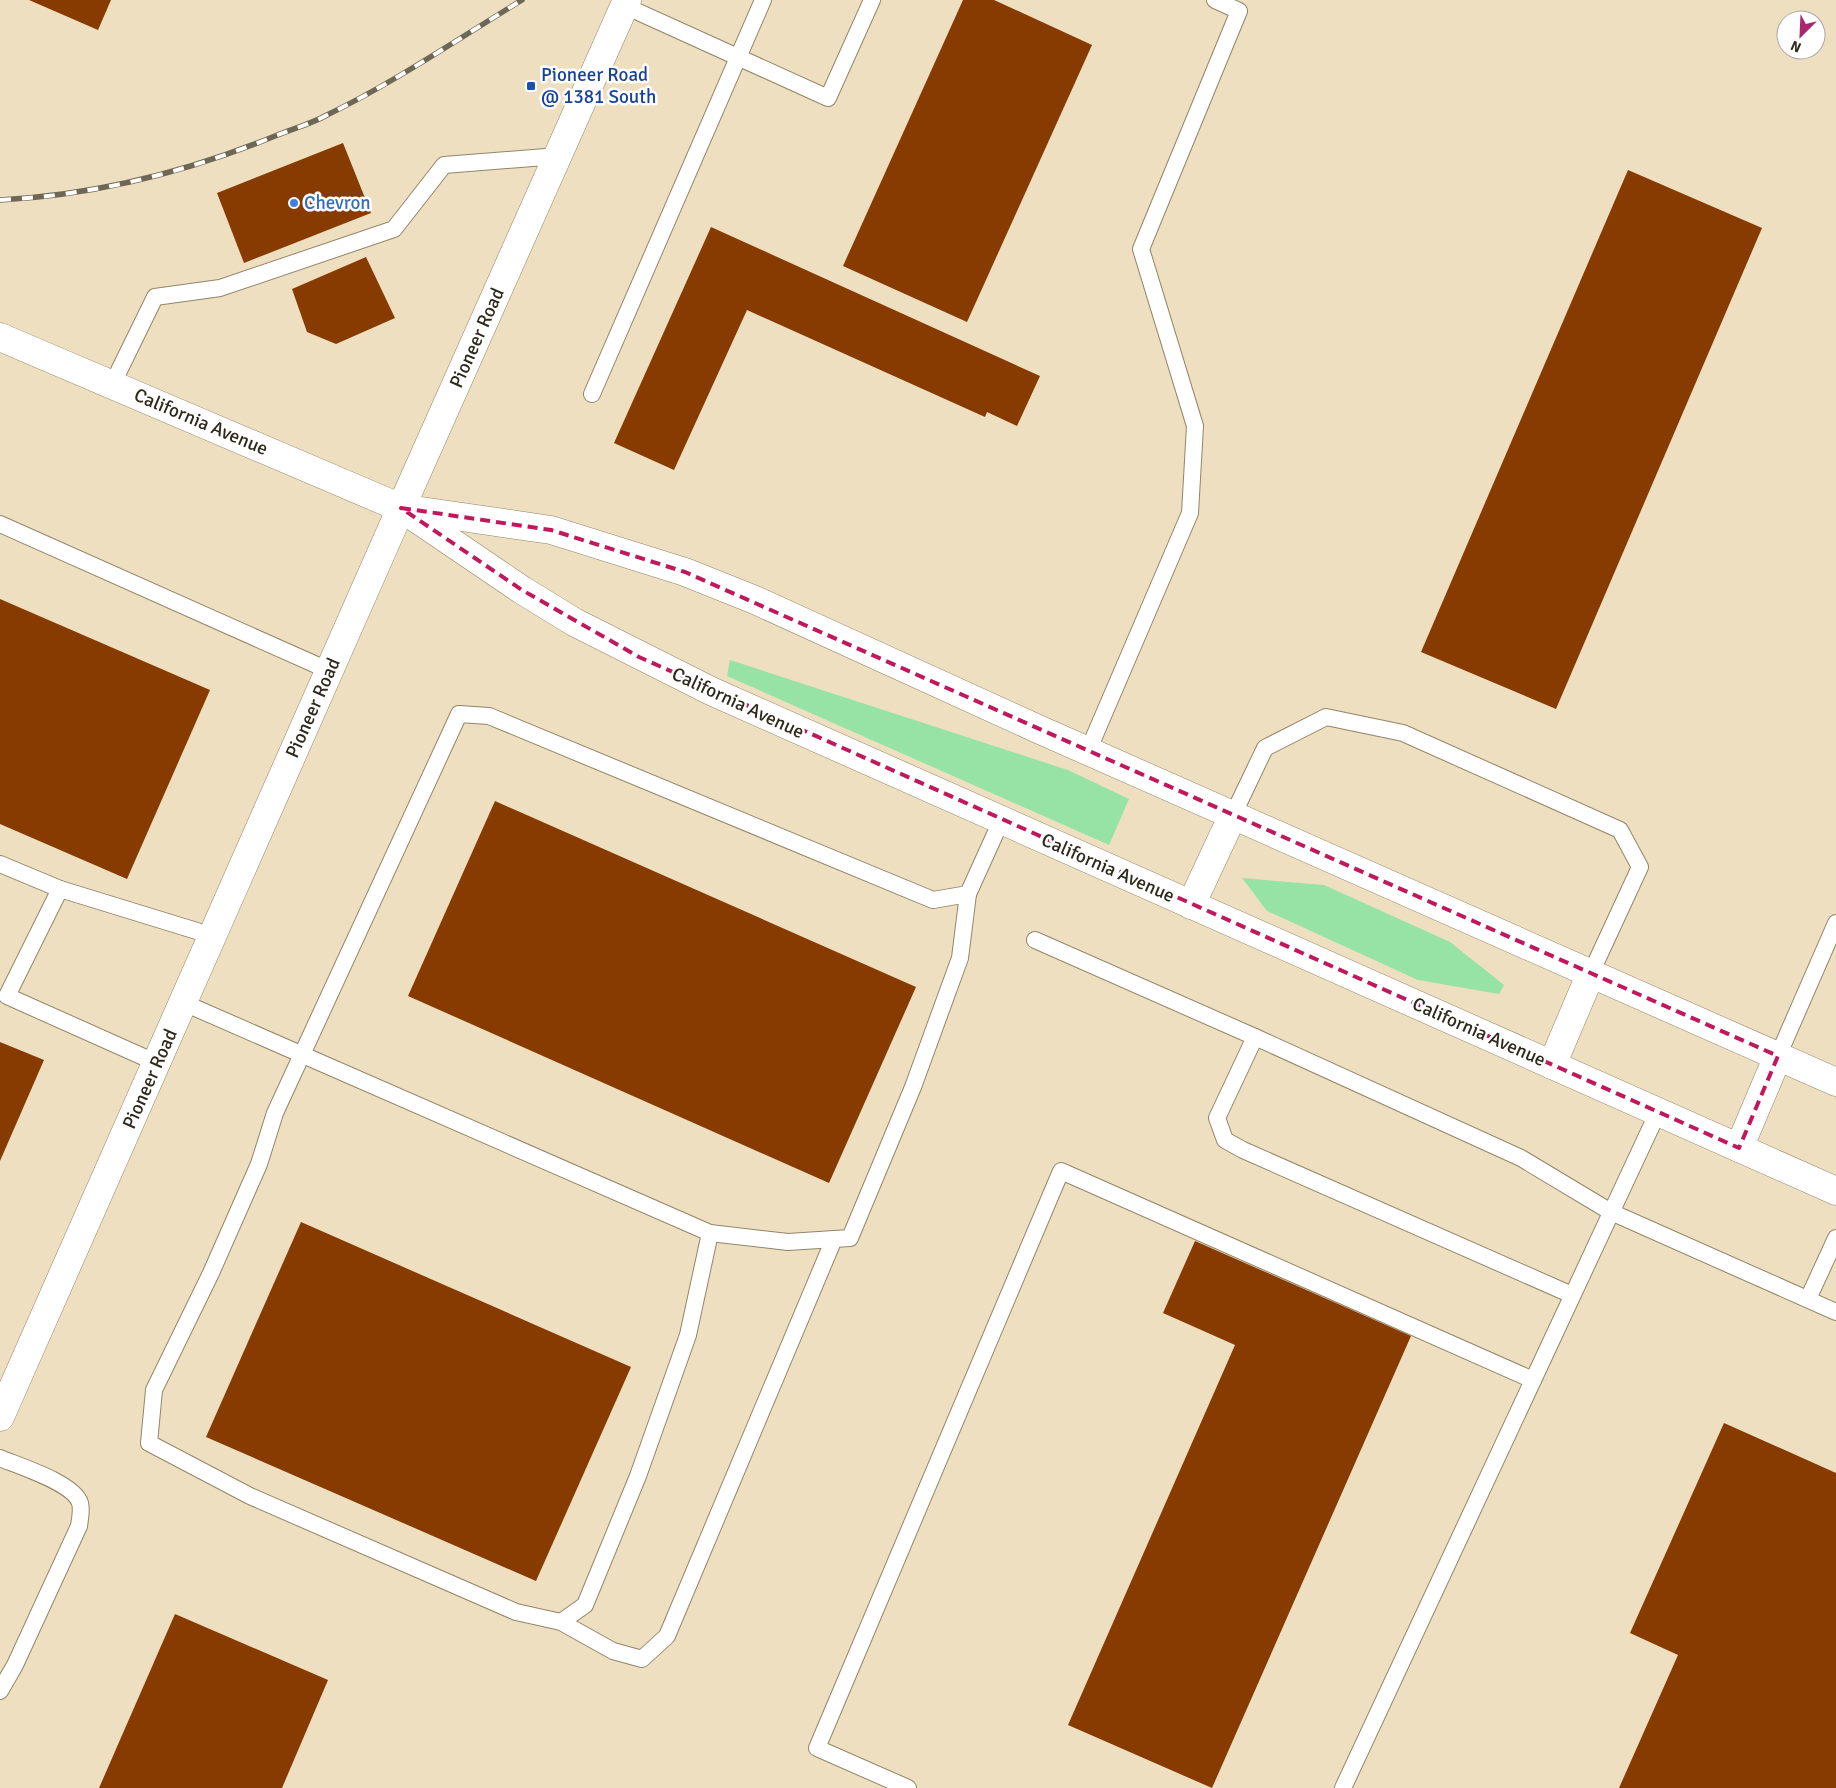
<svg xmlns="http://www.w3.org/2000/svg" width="1836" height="1788" viewBox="0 0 1836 1788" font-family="Signika,sans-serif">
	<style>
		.green { fill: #97e3a6 }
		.building { fill: #873b00 }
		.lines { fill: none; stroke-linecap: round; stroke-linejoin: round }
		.service-casing { stroke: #928669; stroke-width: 18 }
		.tertiary-casing { stroke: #928669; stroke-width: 29 }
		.secondary-casing { stroke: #928669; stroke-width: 29 }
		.service { stroke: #fff; stroke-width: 16 }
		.tertiary { stroke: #fff; stroke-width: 28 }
		.secondary { stroke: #fff; stroke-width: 28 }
		.rail-casing { stroke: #6f6755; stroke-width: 5.5 }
		.rail { stroke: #fff; stroke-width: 4; stroke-dasharray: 11; stroke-linecap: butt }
		.marked { fill: none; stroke: #c2185b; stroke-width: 4; stroke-dasharray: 10 6; stroke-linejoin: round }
		.transit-dot { fill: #1a4fb4; stroke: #fff; stroke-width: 2 }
		.shop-dot { fill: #3f7fe0; stroke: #fff; stroke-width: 2 }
		.labels { text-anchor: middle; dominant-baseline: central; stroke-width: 5; stroke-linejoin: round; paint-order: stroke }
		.transit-label { font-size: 19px; fill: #164399; stroke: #fff; text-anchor: start }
		.shop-label { font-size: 19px; fill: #366cbe; stroke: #fff; text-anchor: start }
		.street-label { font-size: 19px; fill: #2e291d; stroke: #fff }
	</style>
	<rect width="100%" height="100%" fill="#eddfc0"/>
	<g class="green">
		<polygon points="730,660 1068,770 1129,799 1109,845 727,676"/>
		<polygon points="1242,878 1324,885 1450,942 1504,985 1499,994 1418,980 1267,911"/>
	</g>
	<g class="building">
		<polygon points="29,0 111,0 98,30"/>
		<polygon points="963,0 994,0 1092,45 967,322 843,266"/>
		<polygon points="343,143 371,213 244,263 217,193"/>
		<polygon points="1628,170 1762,228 1556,709 1421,652"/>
		<polygon points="711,227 1040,376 1017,426 987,412 985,417 747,310 674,470 614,443"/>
		<polygon points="366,257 395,318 336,344 307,332 292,289"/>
		<polygon points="0,599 210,690 127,879 0,824"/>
		<polygon points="495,801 916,987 829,1183 408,996"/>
		<polygon points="0,1042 44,1060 0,1161"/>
		<polygon points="301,1222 631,1367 536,1581 206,1437"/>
		<polygon points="1195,1241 1411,1336 1212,1788 1068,1725 1235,1345 1163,1313"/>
		<polygon points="1724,1423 1836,1473 1836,1788 1619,1788 1678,1655 1630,1633"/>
		<polygon points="175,1614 328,1680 282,1788 99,1788"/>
	</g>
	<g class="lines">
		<g class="service-casing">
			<g id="service">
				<polyline points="625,6 828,98 872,0"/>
				<polyline points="112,385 155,297 220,288 394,229 444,165 558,156"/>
				<polyline points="592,394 763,0"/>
				<polyline points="0,524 330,671"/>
				<polyline points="1088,751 1190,513 1195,426 1141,249 1239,11 1215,0"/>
				<polyline points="1233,815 1265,748 1326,717 1403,733 1620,830 1640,867 1591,973"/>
				<polyline points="0,864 60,889 213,936"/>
				<polyline points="60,889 7,996 157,1063"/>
				<polyline points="1035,940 1255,1037 1521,1158 1611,1212 1836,1312"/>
				<polyline points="184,1003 710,1233 788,1242 850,1238 913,1087 960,958 968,894"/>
				<polyline points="1255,1037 1217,1118 1225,1140 1243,1150 1572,1295"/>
				<polyline points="1778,1056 1836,923"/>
				<polyline points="834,1239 667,1636 642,1659 613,1651 561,1622 516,1612 250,1496 149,1443 154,1390 211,1273 259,1164 275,1113 459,714 489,716 933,900 968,894 1001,821"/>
				<polyline points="1808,1299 1836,1238"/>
				<path d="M0,1458C19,1466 74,1483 80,1503C82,1510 80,1519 79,1526L15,1665L0,1691"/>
				<polyline points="561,1622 585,1605 638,1476 688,1335 710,1233"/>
				<polyline points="908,1788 817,1748 1061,1171 1533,1380"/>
				<polyline points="1343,1788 1658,1112"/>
			</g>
		</g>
		<g class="tertiary-casing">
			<polyline id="tertiary" points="0,1417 401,508"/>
		</g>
		<g class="secondary-casing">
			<g id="secondary">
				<polyline points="0,337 401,508 522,590 574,622 711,691 1836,1191"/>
				<polyline points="401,508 627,0"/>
				<polyline points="407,509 551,530 685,572 755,600 1038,729 1836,1082"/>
				<polyline points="1191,905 1233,815"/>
				<polyline points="1552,1065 1591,973"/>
				<polyline points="1739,1148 1778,1056"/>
			</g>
		</g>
		<use href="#service" class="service"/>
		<use href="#tertiary" class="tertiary"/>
		<use href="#secondary" class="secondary"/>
		<g class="rail-casing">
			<path id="rail" d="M0,200C95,195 187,172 275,136C292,129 311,124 327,115C395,82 458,39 522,0"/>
		</g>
		<use href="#rail" class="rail"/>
	</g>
	<path class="marked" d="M401,508L551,530L685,572L1778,1056L1739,1148L639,657L522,590Z"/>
	<rect class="transit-dot" x="526" y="81" width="10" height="10" rx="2.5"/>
	<circle class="shop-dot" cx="294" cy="203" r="5"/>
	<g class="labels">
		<g class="transit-label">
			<text x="541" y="75">Pioneer Road<tspan x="541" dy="22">@ 1381 South</tspan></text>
		</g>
		<g class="shop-label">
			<text x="304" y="203">Chevron</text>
		</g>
		<g class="street-label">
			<text transform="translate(477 338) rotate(-66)">Pioneer Road</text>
			<text transform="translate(201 422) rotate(23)">California Avenue</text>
			<text transform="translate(738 703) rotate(25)">California Avenue</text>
			<text transform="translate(313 708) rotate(-66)">Pioneer Road</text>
			<text transform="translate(1108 868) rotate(24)">California Avenue</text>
			<text transform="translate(1479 1032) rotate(24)">California Avenue</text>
			<text transform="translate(150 1079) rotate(-66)">Pioneer Road</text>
		</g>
	</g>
	<g transform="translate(1801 35) rotate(204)"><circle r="24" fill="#ffffff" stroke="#aba9a5"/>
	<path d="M0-4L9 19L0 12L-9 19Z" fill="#ab266f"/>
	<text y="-8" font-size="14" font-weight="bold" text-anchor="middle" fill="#2e291d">N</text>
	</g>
</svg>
